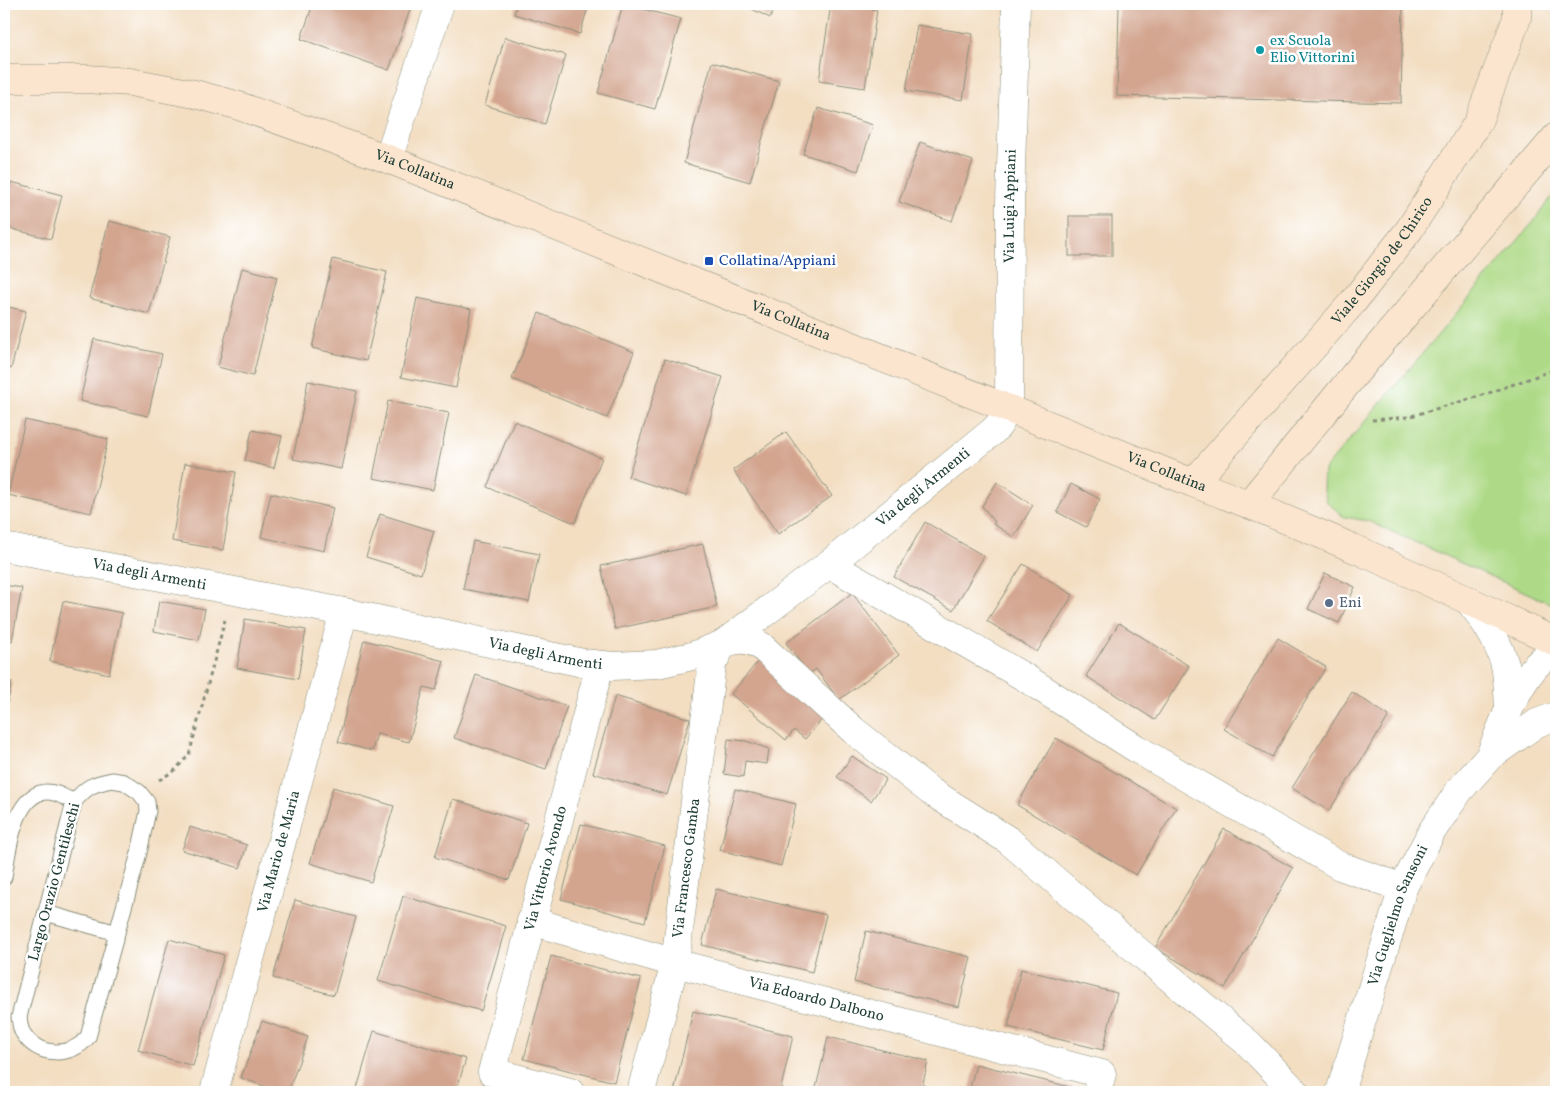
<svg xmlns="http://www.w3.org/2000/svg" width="1560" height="1096" viewBox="0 0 1560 1096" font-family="Vollkorn,serif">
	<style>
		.green { fill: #aeda87; stroke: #668c5e }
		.building { fill: #d3a58f }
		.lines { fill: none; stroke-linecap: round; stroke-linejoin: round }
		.lane-casing { stroke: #898e7b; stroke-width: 17 }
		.street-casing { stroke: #898e7b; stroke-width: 29 }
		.secondary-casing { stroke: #898e7b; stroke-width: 29 }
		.path { stroke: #898e7b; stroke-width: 3; stroke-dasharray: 4 4; stroke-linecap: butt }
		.lane { stroke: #fff; stroke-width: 15 }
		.street { stroke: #fff; stroke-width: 28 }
		.secondary { stroke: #fbe5cf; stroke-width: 28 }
		.culture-dot { fill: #0f9aa8; stroke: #fff; stroke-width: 2 }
		.transit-dot { fill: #1a4fb4; stroke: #fff; stroke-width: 2 }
		.service-dot { fill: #5c6f8a; stroke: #fff; stroke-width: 2 }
		.labels { text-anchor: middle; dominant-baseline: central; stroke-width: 5; stroke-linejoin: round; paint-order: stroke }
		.culture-label { font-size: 15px; fill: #0d838f; stroke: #fff; text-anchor: start }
		.street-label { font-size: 15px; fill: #1f3d34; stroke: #fff }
		.transit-label { font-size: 15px; fill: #164399; stroke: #fff; text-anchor: start }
		.service-label { font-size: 15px; fill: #4e5e75; stroke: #fff; text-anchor: start }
	</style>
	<rect width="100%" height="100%" fill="#fff"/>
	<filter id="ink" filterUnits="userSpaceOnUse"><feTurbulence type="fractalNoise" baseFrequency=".02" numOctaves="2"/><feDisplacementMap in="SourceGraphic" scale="10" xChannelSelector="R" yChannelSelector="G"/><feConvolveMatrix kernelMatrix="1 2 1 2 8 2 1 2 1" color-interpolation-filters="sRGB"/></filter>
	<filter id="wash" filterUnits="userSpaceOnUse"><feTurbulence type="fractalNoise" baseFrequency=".0096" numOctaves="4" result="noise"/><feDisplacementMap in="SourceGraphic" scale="20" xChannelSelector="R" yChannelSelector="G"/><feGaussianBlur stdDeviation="1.12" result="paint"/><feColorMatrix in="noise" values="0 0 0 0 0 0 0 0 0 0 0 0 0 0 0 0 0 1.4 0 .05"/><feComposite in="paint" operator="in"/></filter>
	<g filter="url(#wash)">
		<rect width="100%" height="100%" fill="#f3dec2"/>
		<polygon class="green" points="1556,191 1556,606 1368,521 1344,517 1327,502 1323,487 1324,470 1530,226"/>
		<g id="blocks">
			<g class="building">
				<polygon points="313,4 412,4 389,70 301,39"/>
				<polygon points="517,4 589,4 580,34 514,14"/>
				<polygon points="623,4 681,19 655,109 598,93"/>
				<polygon points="742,4 777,4 770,18"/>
				<polygon points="831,4 877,10 865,88 819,81"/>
				<polygon points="1119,4 1403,4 1401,103 1117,96"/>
				<polygon points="917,25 973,34 963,100 906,91"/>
				<polygon points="505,37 566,55 545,124 485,105"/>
				<polygon points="712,62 779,81 750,182 684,163"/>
				<polygon points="818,108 873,125 858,171 803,154"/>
				<polygon points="920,142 973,161 952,221 899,202"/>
				<polygon points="11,182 62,195 51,239 4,227 4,211"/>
				<rect x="1069" y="216" width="43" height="40"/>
				<polygon points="109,221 170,237 149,314 89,298"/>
				<polygon points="333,259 387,272 366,361 312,348"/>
				<polygon points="242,268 277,277 253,376 218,367"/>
				<polygon points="417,298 471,309 456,388 401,377"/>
				<polygon points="4,306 26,311 11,369 4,367"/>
				<polygon points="539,313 634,352 607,418 512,379"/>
				<polygon points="94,339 162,354 148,416 80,401"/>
				<polygon points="665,359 723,377 686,496 628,477"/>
				<polygon points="308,381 357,391 341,469 293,459"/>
				<polygon points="388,401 449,413 433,490 373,478"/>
				<polygon points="25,420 108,439 91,513 8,495"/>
				<polygon points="514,421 602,458 575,523 487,487"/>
				<polygon points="252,430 282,436 274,468 245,461"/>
				<polygon points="786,432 832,496 778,534 733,470"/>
				<polygon points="185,463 236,472 223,550 172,541"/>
				<polygon points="997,482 1033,505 1014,537 993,524 995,522 982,506"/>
				<polygon points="1071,484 1100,499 1086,527 1057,512"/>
				<polygon points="271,493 333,508 324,551 261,537"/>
				<polygon points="380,514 434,531 421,574 366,557"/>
				<polygon points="925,522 984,556 953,610 894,577"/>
				<polygon points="473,541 539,554 529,602 463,589"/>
				<polygon points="703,544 717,607 615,629 601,566"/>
				<polygon points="1023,564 1073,595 1037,652 987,621"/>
				<polygon points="1325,573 1355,587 1339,623 1308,609"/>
				<polygon points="4,585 22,588 12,641 4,640"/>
				<polygon points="852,593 899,655 839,700 816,669 809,674 786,643"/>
				<polygon points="63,601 122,613 109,674 50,661"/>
				<polygon points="159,601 205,609 199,640 154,631"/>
				<polygon points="245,619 306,630 298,679 237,668"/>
				<polygon points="1119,623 1189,666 1155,720 1086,676"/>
				<polygon points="1278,638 1326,667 1272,757 1224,729"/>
				<polygon points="364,640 444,661 436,690 424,687 409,742 377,734 372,751 338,742"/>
				<polygon points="760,659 826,715 805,739 794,730 786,740 731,694"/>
				<polygon points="476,675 567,706 546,769 454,738"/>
				<polygon points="4,681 12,682 5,714 4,714"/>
				<polygon points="1352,692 1389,716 1329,811 1292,788"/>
				<polygon points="615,696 690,719 667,795 593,773"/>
				<polygon points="1056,738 1176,808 1136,875 1017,805"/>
				<polygon points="728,739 746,741 769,749 767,764 745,761 743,777 724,774"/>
				<polygon points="852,756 886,779 871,801 837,777"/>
				<polygon points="333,787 394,806 371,882 310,863"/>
				<polygon points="735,789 796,804 781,866 720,850"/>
				<polygon points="453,799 527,823 509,880 435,857"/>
				<polygon points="581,824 665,846 645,922 561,899"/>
				<polygon points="190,827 247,845 240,868 182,850"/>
				<polygon points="1224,829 1293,868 1225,988 1155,948"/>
				<polygon points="716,889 826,915 812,972 702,945"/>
				<polygon points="403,896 506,926 481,1011 378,981"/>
				<polygon points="295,900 356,917 334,995 273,978"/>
				<polygon points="866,931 971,957 959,1007 854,982"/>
				<polygon points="169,939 224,955 193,1066 138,1050"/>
				<polygon points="551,956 641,979 614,1082 524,1059"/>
				<polygon points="1021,969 1117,993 1103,1050 1008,1027"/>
				<polygon points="693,1011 793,1036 780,1092 674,1092"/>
				<polygon points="262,1021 308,1037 288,1092 281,1092 241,1078"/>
				<polygon points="374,1031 466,1059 456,1092 356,1092"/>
				<polygon points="828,1037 928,1061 921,1092 815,1092"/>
				<polygon points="976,1064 1074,1088 1073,1092 969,1092"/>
			</g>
		</g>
	</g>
	<g filter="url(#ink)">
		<use href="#blocks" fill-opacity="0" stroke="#898e7b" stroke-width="1"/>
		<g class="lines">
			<g class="lane-casing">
				<g id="lane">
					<path d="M112,780L124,782L139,792L147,802L148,811L139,853L88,1037C71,1058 37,1057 23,1033C20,1029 20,1022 19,1017L74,802C86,787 92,784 112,780Z"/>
					<path d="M4,877C8,853 13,802 40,793C52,789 64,797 74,802"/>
					<polyline points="46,913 117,933"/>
				</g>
			</g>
			<g class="street-casing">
				<g id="street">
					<polyline points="388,159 440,4"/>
					<path id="s1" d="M4,547L344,612L583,663L613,666L657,664L692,656L723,644L829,564L992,432L998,426L1009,408L1010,202L1016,4"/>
					<polyline points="829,564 1024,677 1137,749 1340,866 1403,888"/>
					<path d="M1468,600C1484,619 1498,640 1505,665C1508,679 1508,694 1509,708"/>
					<path d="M1490,756C1502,725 1523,664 1556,651"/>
					<path id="s2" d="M531,921L675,963L1102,1074L1097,1092"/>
					<path id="s3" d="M214,1092L344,612"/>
					<path id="s4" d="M570,1092L492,1072L600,665"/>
					<path id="s5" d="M641,1092L675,963L712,664L723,644C736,639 748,637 761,646L853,730L930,791L1008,840L1127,942L1249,1044L1295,1092"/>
					<path id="s6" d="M1340,1092L1403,888L1432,831L1459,791L1490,756L1537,723L1556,716"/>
				</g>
			</g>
			<g class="secondary-casing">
				<g id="secondary">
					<path id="s7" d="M4,79H87L130,82L195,94L236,105L388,159L1193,483C1317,529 1437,585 1556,642"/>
					<path id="s8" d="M1193,483L1353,302L1409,230L1478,122L1517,18V4"/>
					<polyline points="1249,504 1354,375 1556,137"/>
				</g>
			</g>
			<g class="path">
				<polyline points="1372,420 1408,417 1486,394 1556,369"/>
				<polyline points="159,780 174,771 189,755 225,620"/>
			</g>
			<use href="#lane" class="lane"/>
			<use href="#street" class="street"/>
			<use href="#secondary" class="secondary"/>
		</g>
	</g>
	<circle class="culture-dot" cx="1260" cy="50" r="5"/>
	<rect class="transit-dot" x="704" y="256" width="10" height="10" rx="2.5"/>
	<circle class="service-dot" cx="1329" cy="603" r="5"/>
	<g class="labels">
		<g class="culture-label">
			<text x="1270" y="41">ex Scuola<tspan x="1270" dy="17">Elio Vittorini</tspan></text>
		</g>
		<g class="street-label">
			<text stroke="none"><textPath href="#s7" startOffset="425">Via Collatina</textPath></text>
			<text stroke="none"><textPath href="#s1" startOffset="1308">Via Luigi Appiani</textPath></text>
			<text stroke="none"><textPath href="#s8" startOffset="292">Viale Giorgio de Chirico</textPath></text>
			<text stroke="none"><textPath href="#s7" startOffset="830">Via Collatina</textPath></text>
			<text stroke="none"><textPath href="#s7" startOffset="1235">Via Collatina</textPath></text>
			<text stroke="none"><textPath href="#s1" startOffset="988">Via degli Armenti</textPath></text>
			<text stroke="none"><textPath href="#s1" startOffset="148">Via degli Armenti</textPath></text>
			<text stroke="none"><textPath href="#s1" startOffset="552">Via degli Armenti</textPath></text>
			<text stroke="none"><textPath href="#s3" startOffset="249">Via Mario de Maria</textPath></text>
			<text stroke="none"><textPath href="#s5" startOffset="229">Via Francesco Gamba</textPath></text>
			<text stroke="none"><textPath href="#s4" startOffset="291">Via Vittorio Avondo</textPath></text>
			<text transform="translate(55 882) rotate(-75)">Largo Orazio Gentileschi</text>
			<text stroke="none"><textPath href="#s6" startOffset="186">Via Guglielmo Sansoni</textPath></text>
			<text stroke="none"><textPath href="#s2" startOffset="296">Via Edoardo Dalbono</textPath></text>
		</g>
		<g class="transit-label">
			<text x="719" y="261">Collatina/Appiani</text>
		</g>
		<g class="service-label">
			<text x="1339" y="603">Eni</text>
		</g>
	</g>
	<rect width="1560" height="1096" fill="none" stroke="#fff" stroke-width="20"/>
</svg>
